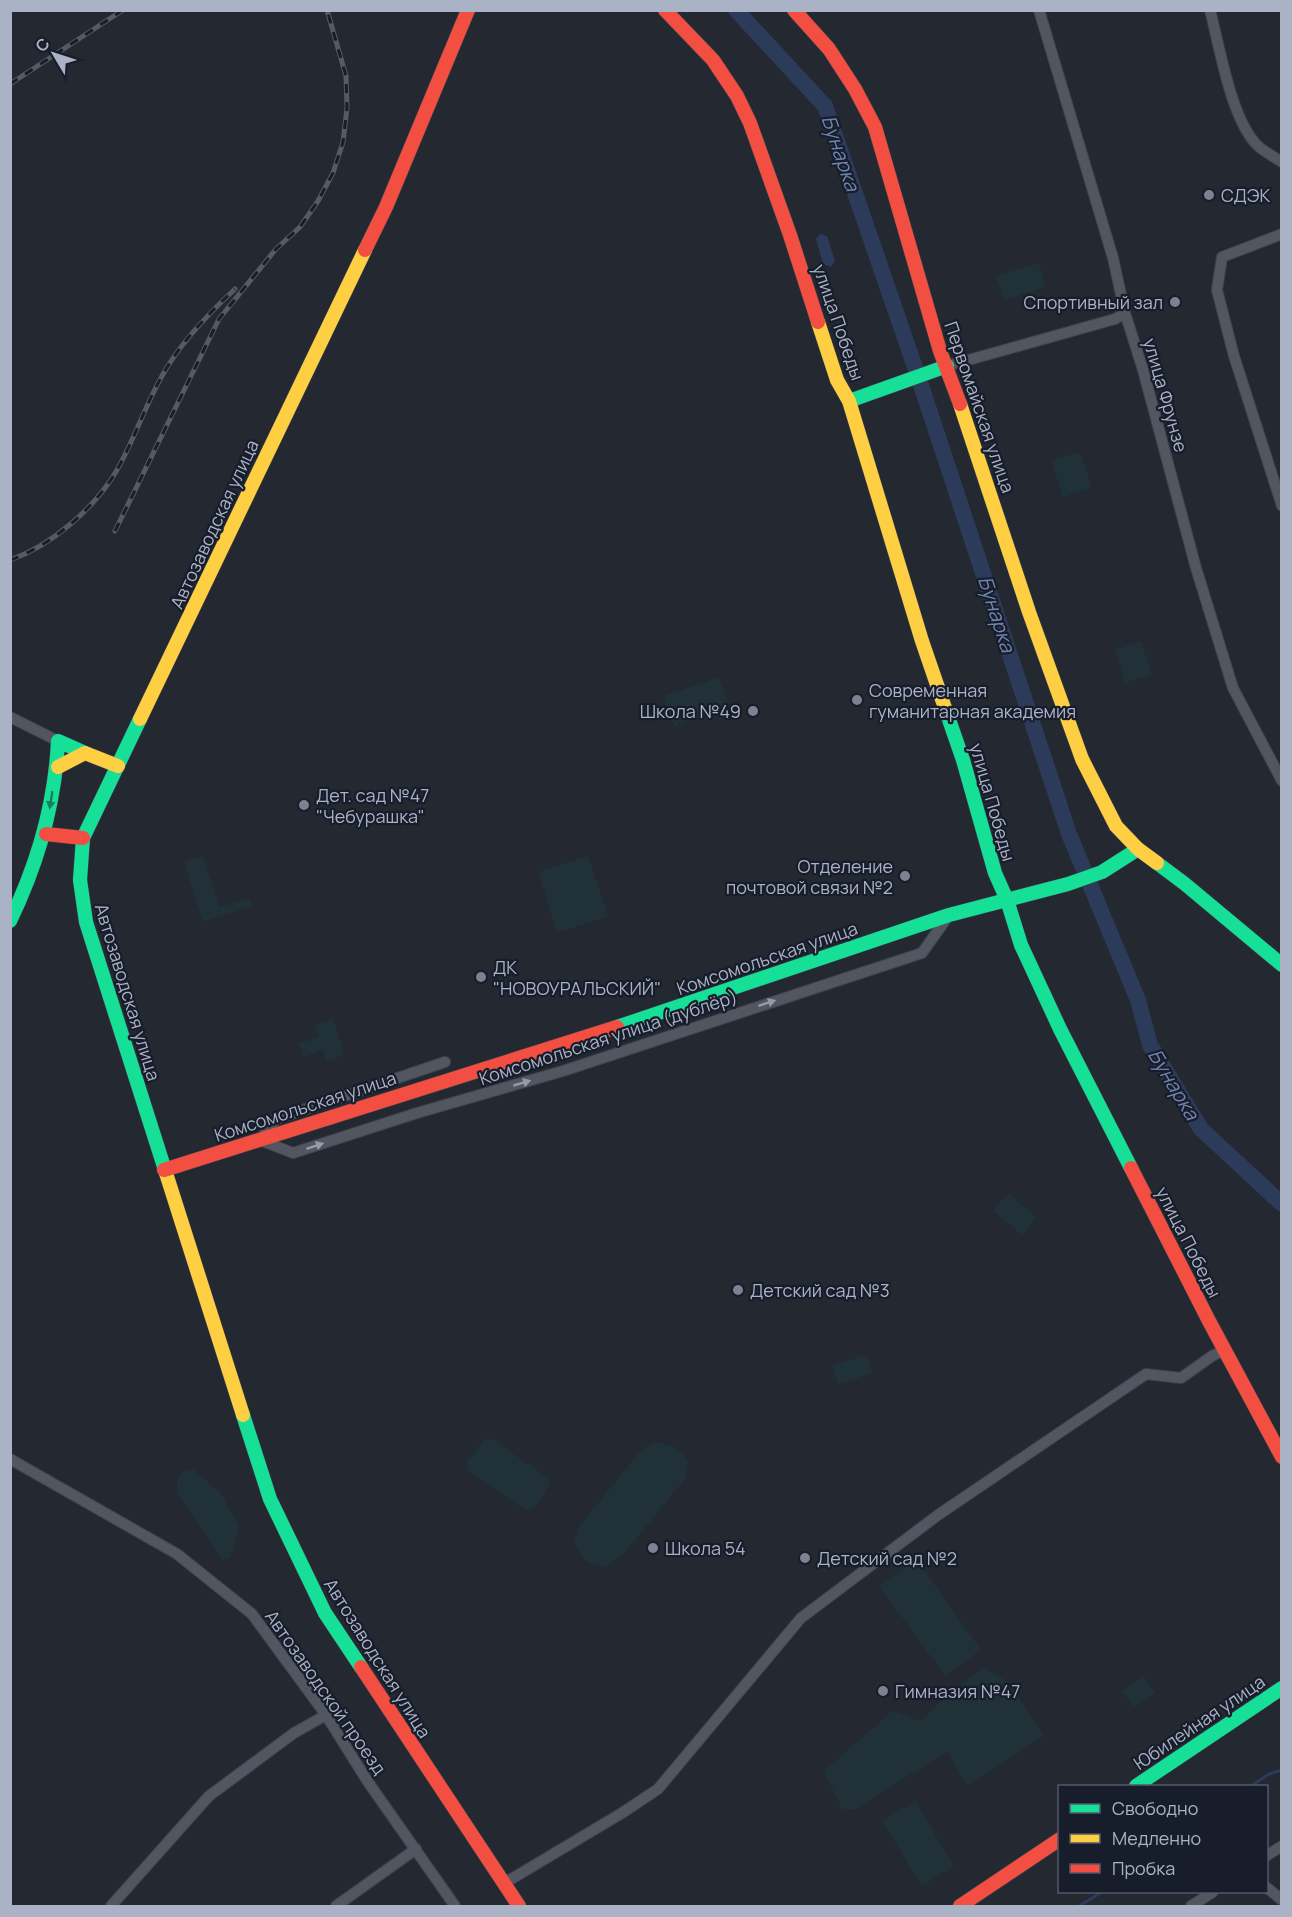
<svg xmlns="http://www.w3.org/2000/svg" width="1292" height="1917" viewBox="0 0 1292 1917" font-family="Manrope,sans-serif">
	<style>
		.green { fill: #203137 }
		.water { fill: #2c3b59 }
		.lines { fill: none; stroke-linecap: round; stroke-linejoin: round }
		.stream { stroke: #2c3b59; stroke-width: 3 }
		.river { stroke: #2c3b59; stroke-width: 16 }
		.street-casing { stroke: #40444c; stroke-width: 12 }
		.fast-casing { stroke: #40444c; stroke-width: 15 }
		.slow-casing { stroke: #40444c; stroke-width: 15 }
		.jam-casing { stroke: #40444c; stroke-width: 15 }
		.street { stroke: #525660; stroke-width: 10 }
		.fast { stroke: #16e098; stroke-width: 14 }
		.slow { stroke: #ffcf43; stroke-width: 14 }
		.jam { stroke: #f24e42; stroke-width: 14 }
		.rail-casing { stroke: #565a63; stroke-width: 5 }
		.rail { stroke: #171d2b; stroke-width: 3; stroke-dasharray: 9; stroke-linecap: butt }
		.oneway { fill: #167e62 }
		.oneway2 { fill: #949bac }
		.poi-dot { fill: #7b8291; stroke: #171d2b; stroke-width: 2 }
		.labels { text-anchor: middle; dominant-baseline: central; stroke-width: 4.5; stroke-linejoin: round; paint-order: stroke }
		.poi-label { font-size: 18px; fill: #aab2c5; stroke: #171d2b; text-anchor: start }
		.street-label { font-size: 18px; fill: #aab2c5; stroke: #171d2b }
		.water-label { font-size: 20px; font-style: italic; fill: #7086b0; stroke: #171d2b }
	</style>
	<rect width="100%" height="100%" fill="#232831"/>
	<g class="green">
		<polygon points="1039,263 1046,287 1004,300 996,276"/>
		<polygon points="1080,452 1092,488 1063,497 1051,460"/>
		<polygon points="1141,641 1152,674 1125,683 1115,650"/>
		<polygon points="719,677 729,707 674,726 664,696"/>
		<polygon points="203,856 219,907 250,898 253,906 203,922 184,862"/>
		<polygon points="588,856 608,916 557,933 538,872"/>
		<polygon points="333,1019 345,1055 327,1061 323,1050 304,1057 299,1043 319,1037 315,1025"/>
		<polygon points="1008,1193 1037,1218 1022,1235 993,1211"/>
		<polygon points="867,1354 873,1373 838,1384 832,1366"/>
		<polygon points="490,1438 549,1478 550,1483 535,1508 528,1510 522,1508 468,1471 466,1464 484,1439"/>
		<polygon points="659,1442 677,1448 688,1461 685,1479 622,1556 604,1567 586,1561 574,1542 580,1525 643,1448"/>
		<polygon points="193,1469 220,1492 239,1526 230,1558 222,1559 177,1492 177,1478 184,1471"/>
		<polygon points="916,1559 981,1650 945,1676 879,1586"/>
		<polygon points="984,1667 1008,1682 1044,1736 968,1786 947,1752 855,1809 842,1809 824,1771 892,1711 920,1721 952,1691"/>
		<polygon points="1144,1676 1155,1693 1133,1707 1122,1691"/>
		<polygon points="915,1801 954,1866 922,1886 882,1821"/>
	</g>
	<polygon class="water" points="820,234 827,236 835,261 831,267 823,264 816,239"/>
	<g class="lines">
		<g class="stream">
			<polyline points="1251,1786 1269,1774 1282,1770"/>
			<polyline points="1079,1906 1102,1892"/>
		</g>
		<polyline class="river" points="736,10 825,106 918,376 1069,834 1138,1000 1150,1045 1201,1129 1282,1204"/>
		<g class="street-casing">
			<g id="street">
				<polyline points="1039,10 1113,258 1125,313 1143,370 1196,568 1233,688 1282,781"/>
				<path d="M1210,10C1220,48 1231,120 1258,146C1265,152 1274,157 1282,162"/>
				<polyline points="1282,234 1222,257 1217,290 1234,356 1282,506"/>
				<polyline points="947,366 1115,319 1125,313"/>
				<polyline points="10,717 58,741"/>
				<polyline points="445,1062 276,1119 260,1140 293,1153 417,1113 563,1071 922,953 949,915"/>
				<polyline points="10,1459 177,1554 252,1614 326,1715 368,1782 455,1906"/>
				<polyline points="1266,1856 1282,1846"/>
				<polyline points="503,1884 622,1813 658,1789 801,1618 938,1515 1146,1374 1181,1378 1212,1356 1225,1350"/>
				<polyline points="1266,1887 1282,1900"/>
				<polyline points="111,1906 209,1796 294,1733 326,1715"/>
				<polyline points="336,1906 416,1849"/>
				<polyline points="1191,1906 1213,1892"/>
			</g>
		</g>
		<g class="fast-casing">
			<g id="fast">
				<polyline points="849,401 947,366"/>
				<polyline points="945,708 963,760 995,873 1007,900 1021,945 1060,1029 1131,1168"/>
				<polyline points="140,719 83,838 80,880 86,922 165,1170"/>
				<polyline points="1157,863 1185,884 1282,965"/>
				<path d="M10,921C38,863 55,805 58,741L85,753"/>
				<polyline points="617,1027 949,915 1068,884 1102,872 1138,849"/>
				<polyline points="243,1415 270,1499 325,1613 361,1667"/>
				<polyline points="1136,1786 1282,1688"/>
			</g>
		</g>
		<g class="slow-casing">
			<g id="slow">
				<polyline points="818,322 837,380 849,401 922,641 945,708"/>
				<polyline points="960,404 1029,612 1082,759 1116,826 1138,849 1157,863"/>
				<polyline points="140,719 365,250"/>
				<polyline points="58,767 85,753 118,766"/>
				<polyline points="165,1170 243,1415"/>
			</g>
		</g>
		<g class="jam-casing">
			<g id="jam">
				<polyline points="665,10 713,60 737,96 750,123 790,235 818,322"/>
				<polyline points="794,10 829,49 855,89 875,127 940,351 960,404"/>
				<polyline points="365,250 386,207 468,10"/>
				<polyline points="46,834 83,838"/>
				<polyline points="1131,1168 1209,1321 1282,1457"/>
				<polyline points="164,1170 617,1027"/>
				<polyline points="361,1667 519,1906"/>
				<polyline points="960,1906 1060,1839"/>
			</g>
		</g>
		<use href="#street" class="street"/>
		<use href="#fast" class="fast"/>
		<use href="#slow" class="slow"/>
		<use href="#jam" class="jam"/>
		<g class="rail-casing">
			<g id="rail">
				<polyline points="10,84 123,10"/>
				<polyline points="115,531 219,319 276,249 300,227 318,201 333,173 343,142 347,108 346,76 327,10"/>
				<path d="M10,560C51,546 95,508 117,470C134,440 145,406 162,376C180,343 208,314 235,289"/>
			</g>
		</g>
		<use href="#rail" class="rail"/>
	</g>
	<defs><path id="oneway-solid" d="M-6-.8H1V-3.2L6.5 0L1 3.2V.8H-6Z" transform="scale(1.5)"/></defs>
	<use class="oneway" href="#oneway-solid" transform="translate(51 800) rotate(99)"/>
	<g class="oneway2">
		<use href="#oneway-solid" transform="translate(767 1003) rotate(-18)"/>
		<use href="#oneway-solid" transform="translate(522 1083) rotate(-16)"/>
		<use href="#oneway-solid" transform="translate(315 1146) rotate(-18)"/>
	</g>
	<g class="poi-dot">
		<circle cx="1209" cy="195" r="6"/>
		<circle cx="1175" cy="302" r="6"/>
		<circle cx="857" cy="700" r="6"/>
		<circle cx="753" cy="711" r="6"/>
		<circle cx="304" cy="805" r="6"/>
		<circle cx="905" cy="876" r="6"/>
		<circle cx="481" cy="977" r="6"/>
		<circle cx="738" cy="1290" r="6"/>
		<circle cx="653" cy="1548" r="6"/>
		<circle cx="805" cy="1558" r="6"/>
		<circle cx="883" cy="1691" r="6"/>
	</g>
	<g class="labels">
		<g class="poi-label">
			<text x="1221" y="195">СДЭК</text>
			<text x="1163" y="302" text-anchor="end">Спортивный зал</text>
			<text x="869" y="690">Современная<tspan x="869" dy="21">гуманитарная академия</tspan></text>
			<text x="741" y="711" text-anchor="end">Школа №49</text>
			<text x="316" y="795">Дет. сад №47<tspan x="316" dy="21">"Чебурашка"</tspan></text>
			<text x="893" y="866" text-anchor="end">Отделение<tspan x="893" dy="21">почтовой связи №2</tspan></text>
			<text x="493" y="967">ДК<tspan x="493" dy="21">"НОВОУРАЛЬСКИЙ"</tspan></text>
			<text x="750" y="1290">Детский сад №3</text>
			<text x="665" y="1548">Школа 54</text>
			<text x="817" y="1558">Детский сад №2</text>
			<text x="895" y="1691">Гимназия №47</text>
		</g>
		<g class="street-label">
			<text transform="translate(839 322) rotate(71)">улица Победы</text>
			<text transform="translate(1166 395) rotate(74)">улица Фрунзе</text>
			<text transform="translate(980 407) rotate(71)">Первомайская улица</text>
			<text transform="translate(214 524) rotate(-65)">Автозаводская улица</text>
			<text transform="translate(993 802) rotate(74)">улица Победы</text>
			<text transform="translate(767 958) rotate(-19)">Комсомольская улица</text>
			<text transform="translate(128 992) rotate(73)">Автозаводская улица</text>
			<text transform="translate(608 1037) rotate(-18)">Комсомольская улица (дублёр)</text>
			<text transform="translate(305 1106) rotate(-18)">Комсомольская улица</text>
			<text transform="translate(1189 1242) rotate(63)">улица Победы</text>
			<text transform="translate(378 1658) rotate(58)">Автозаводская улица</text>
			<text transform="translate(326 1692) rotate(55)">Автозаводской проезд</text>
			<text transform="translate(1199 1722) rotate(-34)">Юбилейная улица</text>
		</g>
		<g class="water-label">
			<text transform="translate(841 153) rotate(71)">Бунарка</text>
			<text transform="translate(997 614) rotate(72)">Бунарка</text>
			<text transform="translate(1174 1084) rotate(59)">Бунарка</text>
		</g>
	</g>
	<rect width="1292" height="1917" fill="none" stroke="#aab2c5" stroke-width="24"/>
	<rect x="1058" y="1785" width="210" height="108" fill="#171d2b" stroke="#525969" stroke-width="1.5"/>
	<rect x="1070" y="1804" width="30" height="9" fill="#16e098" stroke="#525969" stroke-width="1.5"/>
	<text x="1112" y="1815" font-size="18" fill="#aab2c5">Свободно</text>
	<rect x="1070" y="1834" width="30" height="9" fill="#ffcf43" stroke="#525969" stroke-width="1.5"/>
	<text x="1112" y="1845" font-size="18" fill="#aab2c5">Медленно</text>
	<rect x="1070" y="1864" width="30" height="9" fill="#f24e42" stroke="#525969" stroke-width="1.5"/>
	<text x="1112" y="1875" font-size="18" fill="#aab2c5">Пробка</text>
	<g transform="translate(54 54) rotate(309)" stroke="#171d2b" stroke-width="4.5" paint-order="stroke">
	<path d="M0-4.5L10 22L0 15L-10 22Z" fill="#aab2c5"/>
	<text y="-9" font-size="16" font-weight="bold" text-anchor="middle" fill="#aab2c5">С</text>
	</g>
</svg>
